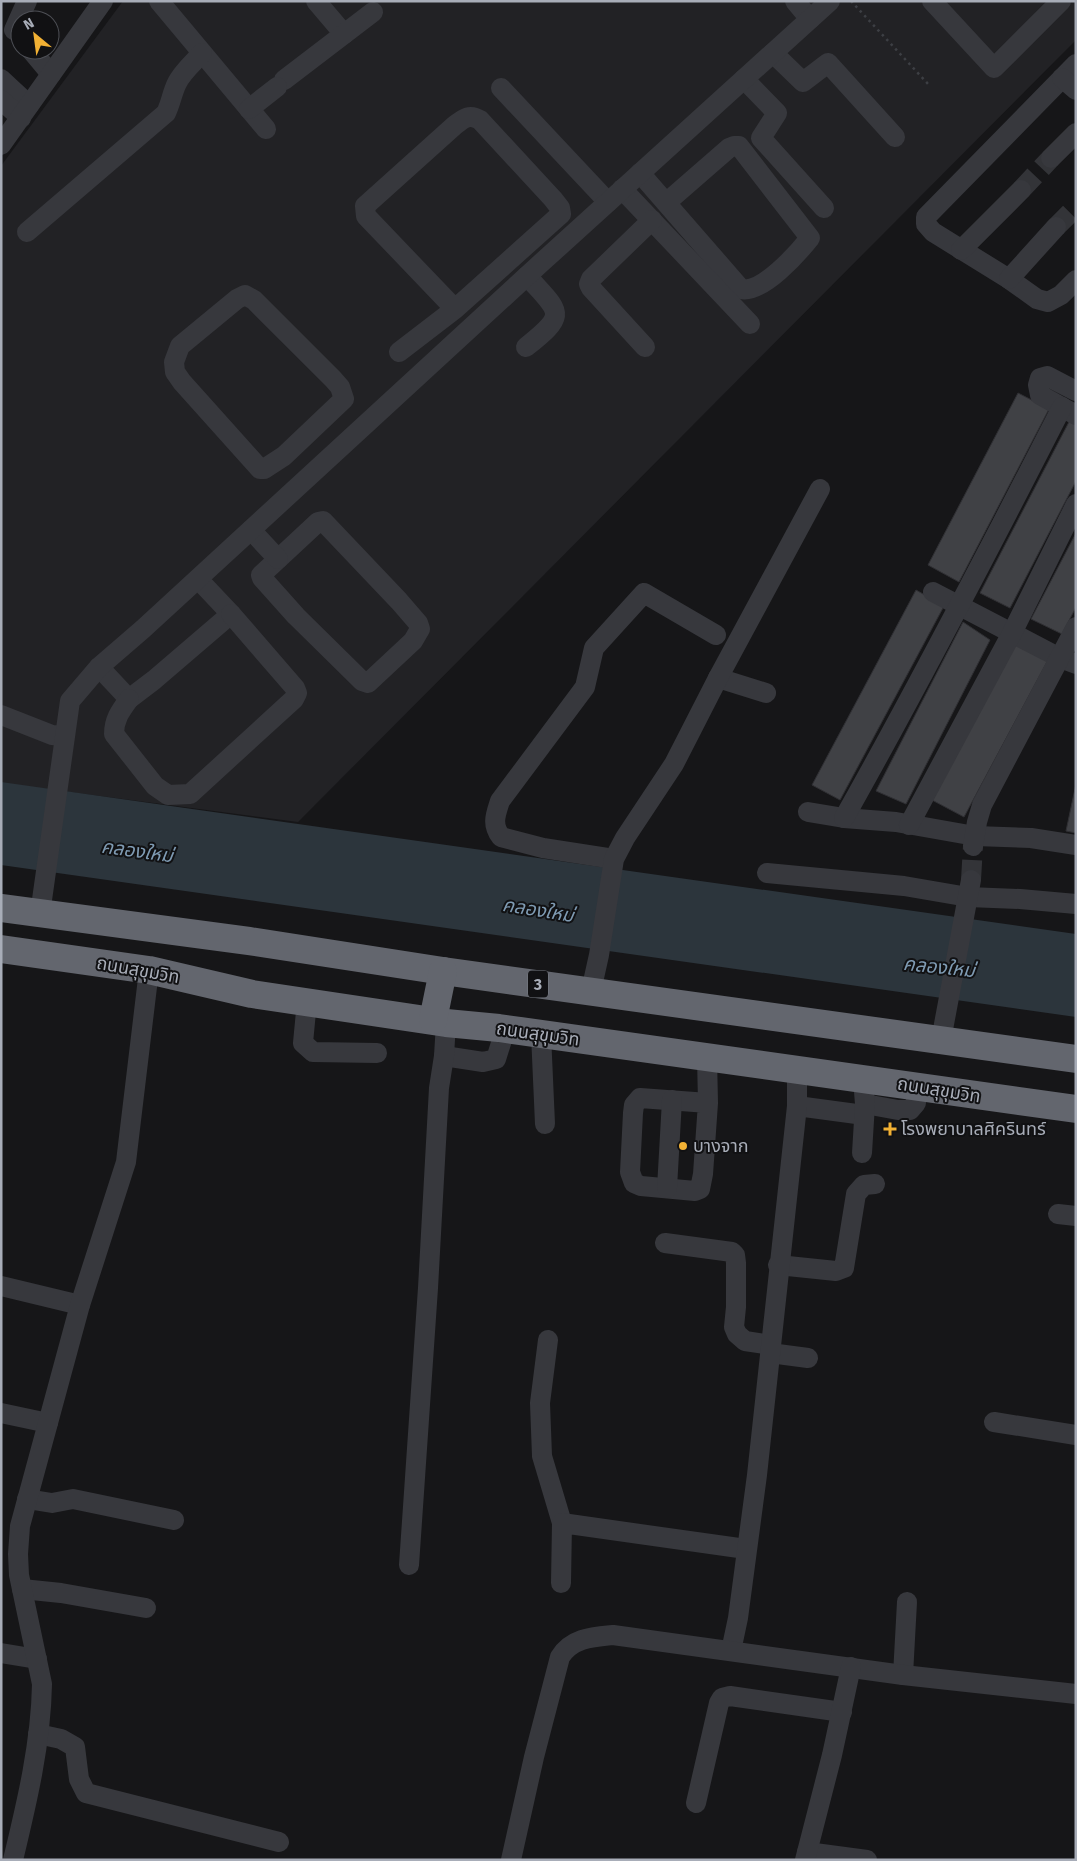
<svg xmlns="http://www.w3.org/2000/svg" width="1077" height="1861" viewBox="0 0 1077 1861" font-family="'Fira Sans','Noto Sans Thai',sans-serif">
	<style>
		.built { fill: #222225 }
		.water { fill: #2c353c }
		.building { fill: #404145; stroke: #303034 }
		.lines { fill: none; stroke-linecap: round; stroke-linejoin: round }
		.minor-tunnel { stroke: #333438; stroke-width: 20; stroke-dasharray: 20 10; stroke-linecap: butt }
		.path { stroke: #3d3f44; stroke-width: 2.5; stroke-dasharray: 2.5 4; stroke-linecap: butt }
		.minor { stroke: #37383d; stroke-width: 20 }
		.highway { stroke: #63666e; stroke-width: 28 }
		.poi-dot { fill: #f2b134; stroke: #111113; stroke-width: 2 }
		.labels { text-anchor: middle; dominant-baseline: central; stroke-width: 4; stroke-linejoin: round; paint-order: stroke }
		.shield { fill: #111113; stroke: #7b7e86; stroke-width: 1 }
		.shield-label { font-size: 16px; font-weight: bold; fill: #a8adb8 }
		.street-label { font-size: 18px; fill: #a8adb8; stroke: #111113 }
		.poi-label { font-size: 18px; fill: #a8adb8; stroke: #111113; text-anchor: start }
		.water-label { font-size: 19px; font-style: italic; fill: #7f9bb3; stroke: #111113 }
	</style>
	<rect width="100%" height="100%" fill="#161618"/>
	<polygon class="built" points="123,1 1076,1 1076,40 298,822 1,783 1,166"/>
	<polygon class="water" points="1,782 1076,934 1076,1017 1,865"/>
	<g class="building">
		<polygon points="1018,393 1049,409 959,582 928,565"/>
		<polygon points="1070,420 1076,423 1076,481 1010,608 980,593"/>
		<polygon points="1076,533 1076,607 1062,634 1031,619"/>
		<polygon points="916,590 944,606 840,800 812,785"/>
		<polygon points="963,622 990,640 906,804 876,791"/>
		<polygon points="1016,643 1048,660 964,817 932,800"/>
		<polygon points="1076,784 1076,833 1066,831"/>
	</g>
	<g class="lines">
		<g class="minor-tunnel">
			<polyline points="1021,190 1051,158"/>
			<polyline points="1056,227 1076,207"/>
			<polyline points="971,880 973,846"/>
		</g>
		<polyline class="path" points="851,1 929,85"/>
		<g class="minor">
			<polyline points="159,1 266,129"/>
			<polyline points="316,1 344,34"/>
			<polyline points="795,1 810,19"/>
			<polyline points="932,1 994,68 1061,1"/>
			<polyline points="14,30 27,1"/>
			<polyline points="31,50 51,74"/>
			<polyline points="773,53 803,82 828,63 895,137"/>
			<polyline points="1076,64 926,217 926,224 933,232 1009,279 1037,299 1048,302 1061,295 1076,280"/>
			<polyline points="1062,78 1076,90"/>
			<polyline points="1,79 29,105"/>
			<polyline points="744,79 777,113 761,138 824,208"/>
			<polyline points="284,80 373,12"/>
			<polyline points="501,88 608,202"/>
			<polyline points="1,100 21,118"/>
			<polyline points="249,109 277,87"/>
			<polyline points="1,145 103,1"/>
			<polyline points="1051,158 1076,133"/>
			<path d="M640,173L741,289C762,294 798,253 810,238L739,146H734L729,148L667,202"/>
			<polyline points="622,189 750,324"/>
			<path d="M27,232L166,113C171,103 172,93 177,83C182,72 194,62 202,53"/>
			<polyline points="961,250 1021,190"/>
			<polyline points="1009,279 1056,227"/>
			<polygon points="245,295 254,300 333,379 340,387 344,399 284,456 264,469 260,469 182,382 175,372 174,362 180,346 237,299"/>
			<path d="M526,347C569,313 560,313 527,276"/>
			<polyline points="645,347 591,288 589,284 591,279 652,220"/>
			<path d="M399,352L455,309L561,214L560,208L553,199L480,120C469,113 463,119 454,126L365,206L366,216L455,309"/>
			<polyline points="1076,391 1047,376 1040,378 1038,385 1040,395 1076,415"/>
			<polygon points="323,521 399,601 418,623 420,629 413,641 368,683 362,681 296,616 262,578 261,575 318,522"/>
			<polyline points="251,530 278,559"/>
			<polyline points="933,592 1060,658 1076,664"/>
			<polyline points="99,667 129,699 154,680 231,614 198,579"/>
			<polyline points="718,678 766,693"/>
			<path d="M129,699C121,710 114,719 114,734L155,786L168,795L190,794L294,699L297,693L295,688L231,614"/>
			<polyline points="1,715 52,735 64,736"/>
			<polyline points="808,812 844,818 896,822 975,836 1031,838 1076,845"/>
			<path d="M844,818C920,683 991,546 1062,407"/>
			<polyline points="909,825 1012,633 1076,504"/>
			<polyline points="973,846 977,822 982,805 1076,627"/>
			<path d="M614,859L543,848L501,837C491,824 496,814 500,801L585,687L594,648L644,593L716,635"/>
			<polyline points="767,873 904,886 968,897 1020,899 1076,904"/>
			<polyline points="40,914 70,701 99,667 143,629 541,263 830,1"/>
			<polyline points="591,991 599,955 614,859 625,838 674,764 718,678 820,489"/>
			<polyline points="307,1001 303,1043 313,1052 377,1053"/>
			<polyline points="541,1034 545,1124"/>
			<polyline points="941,1040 971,880"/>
			<polyline points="444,1056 483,1062 496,1059 502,1040 499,1028"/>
			<polyline points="707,1057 708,1103 703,1174 700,1189 695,1191 641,1186 634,1183 630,1172 633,1113 634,1105 640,1098 708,1103"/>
			<polyline points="865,1104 898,1110 910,1110 916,1103 916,1092 914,1086"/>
			<polyline points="797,1106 864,1115"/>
			<polyline points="862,1153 865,1104 863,1079"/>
			<polyline points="667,1188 672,1100"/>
			<polyline points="1058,1214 1076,1216"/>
			<polyline points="665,1243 732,1252 735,1255 736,1263 736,1307 734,1327 737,1334 745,1341 771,1345"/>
			<polyline points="778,1265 836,1271 844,1268 856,1194 864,1185 875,1184"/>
			<polyline points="1,1286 80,1305"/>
			<polyline points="548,1340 540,1403 542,1456 562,1523"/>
			<polyline points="770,1353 808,1358"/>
			<polyline points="1,1413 48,1423"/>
			<polyline points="994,1422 1076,1435"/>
			<polyline points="27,1499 52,1503 73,1499 174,1520"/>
			<polyline points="409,1565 428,1288 439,1088 444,1056 446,1023"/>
			<polyline points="561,1583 562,1523 746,1549"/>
			<polyline points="22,1589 61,1593 146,1608"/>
			<polyline points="731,1651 738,1618 757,1475 797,1106 797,1069"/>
			<polyline points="1,1653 37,1659"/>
			<polyline points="903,1675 907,1602"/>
			<polyline points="38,1734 61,1739 75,1747 79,1779 86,1793 279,1842"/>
			<polyline points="696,1803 719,1703 722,1698 730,1696 842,1712"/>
			<polyline points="807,1852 867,1860"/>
			<path d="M13,1860C27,1802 41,1743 42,1684L19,1575L18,1554L20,1526L80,1305L126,1162L149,970"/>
			<path d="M511,1860L534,1757L560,1657C572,1638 592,1637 613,1635L903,1675L1076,1694"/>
			<polyline points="805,1860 832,1755 851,1667"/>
		</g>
		<g class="highway">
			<polyline points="1,908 249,941 443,971 1076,1059"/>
			<polyline points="1,949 149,970 252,994 446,1023 499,1028 1076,1109"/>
			<polyline points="433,1020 443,971"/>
		</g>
	</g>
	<g class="poi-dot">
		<path d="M887.5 1121.5h5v5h5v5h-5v5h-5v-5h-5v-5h5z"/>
		<circle cx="683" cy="1146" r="5"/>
	</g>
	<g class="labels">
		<rect class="shield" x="528" y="970.5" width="20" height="27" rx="4"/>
		<g class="shield-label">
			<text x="538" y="984">3</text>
		</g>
		<g class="street-label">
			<text transform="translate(138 970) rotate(10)">ถนนสุขุมวิท</text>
			<text transform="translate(538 1034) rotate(8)">ถนนสุขุมวิท</text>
			<text transform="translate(939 1090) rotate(9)">ถนนสุขุมวิท</text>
		</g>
		<g class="poi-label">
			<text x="901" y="1129">โรงพยาบาลศิครินทร์</text>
			<text x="693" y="1146">บางจาก</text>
		</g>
		<g class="water-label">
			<text transform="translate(137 851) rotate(8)">คลองใหม่</text>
			<text transform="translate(538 910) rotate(9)">คลองใหม่</text>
			<text transform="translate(939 967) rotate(6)">คลองใหม่</text>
		</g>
	</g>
	<rect width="1077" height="1861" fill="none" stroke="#a8adb8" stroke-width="5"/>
	<g transform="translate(35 35) rotate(331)"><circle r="24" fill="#111113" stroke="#4d4f55"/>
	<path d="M0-4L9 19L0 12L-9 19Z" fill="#f2b134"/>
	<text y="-8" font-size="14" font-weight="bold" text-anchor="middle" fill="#a8adb8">N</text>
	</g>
</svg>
